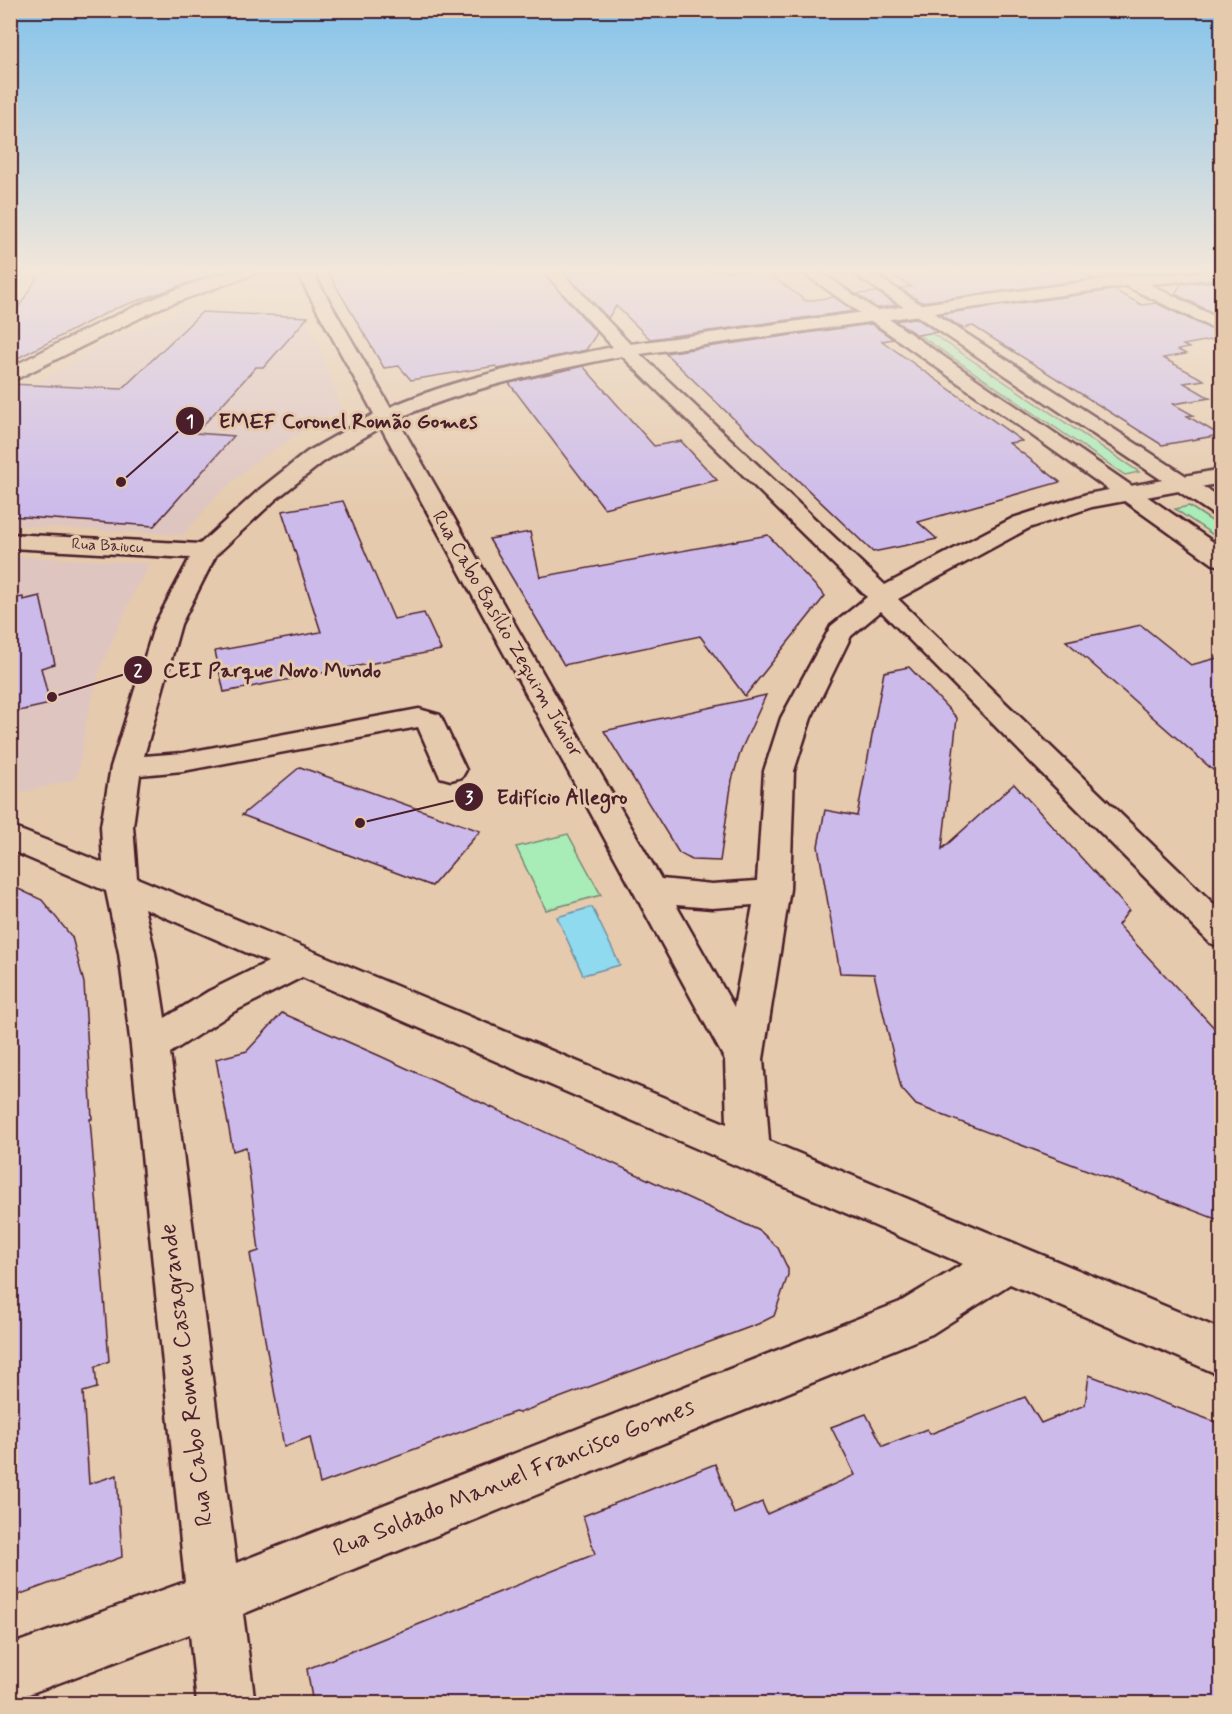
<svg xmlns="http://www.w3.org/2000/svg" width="1232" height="1714" viewBox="0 0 1232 1714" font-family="Mynerve,sans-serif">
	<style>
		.built { fill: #dec5c0 }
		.green { fill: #a8ecb8; stroke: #798672; stroke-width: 1.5 }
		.water { fill: #8fdaef; stroke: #738fa1; stroke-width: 1.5 }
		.building { fill: #ccbaeb; stroke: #4a1f2b; stroke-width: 1.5 }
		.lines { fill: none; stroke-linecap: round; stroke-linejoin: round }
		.minor-casing { stroke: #4a1f2b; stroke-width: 5 }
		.secondary-casing { stroke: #4a1f2b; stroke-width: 5 }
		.minor { fill: #e5caad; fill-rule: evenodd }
		.secondary { fill: #e5caad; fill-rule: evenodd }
		.labels { text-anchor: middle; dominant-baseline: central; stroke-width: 6; stroke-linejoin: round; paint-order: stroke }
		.far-street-label { font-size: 16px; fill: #4a1f2b; stroke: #e5caad }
		.street-label { font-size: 20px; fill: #4a1f2b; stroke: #e5caad }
		.near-street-label { font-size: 24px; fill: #4a1f2b; stroke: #e5caad }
		.leader { fill: none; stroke: #4a1f2b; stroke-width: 2 }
		.callout-dot { fill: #4a1f2b; stroke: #e5caad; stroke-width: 2 }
		.mark-label { font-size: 18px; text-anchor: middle; font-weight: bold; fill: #fff }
		.callout-label { font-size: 21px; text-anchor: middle; font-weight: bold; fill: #4a1f2b; stroke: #e5caad; stroke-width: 6; stroke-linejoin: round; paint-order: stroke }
	</style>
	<rect width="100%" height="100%" fill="#e5caad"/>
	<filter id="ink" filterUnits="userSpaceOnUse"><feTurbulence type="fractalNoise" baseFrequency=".0167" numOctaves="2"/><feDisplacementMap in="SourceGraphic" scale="12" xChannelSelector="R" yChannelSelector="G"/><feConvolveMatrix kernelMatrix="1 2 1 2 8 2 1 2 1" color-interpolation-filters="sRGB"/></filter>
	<g filter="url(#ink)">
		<g class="built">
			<polygon points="183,311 304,315 319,347 342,410 292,438 249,467 216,497 183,535 11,525 10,400 108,341"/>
			<polygon points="10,556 150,564 136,587 99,671 86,724 77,779 25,792 11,787"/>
		</g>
		<g class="green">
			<polygon points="915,322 1139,472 1125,475 903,324"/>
			<polygon points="1189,506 1221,527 1221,540 1175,509"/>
			<polygon points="568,834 601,895 546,910 516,847"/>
		</g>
		<polygon class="water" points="592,907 620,965 583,975 557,917"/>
		<g class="building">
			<polygon points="56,271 207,271 208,276 114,309 10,362 10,321 40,273"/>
			<polygon points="327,271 541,271 597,333 586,350 498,369 496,366 411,380 399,366 384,368"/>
			<polygon points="563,271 765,271 806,301 834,297 854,311 650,339 616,306 608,318"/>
			<polygon points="886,271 1077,271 1092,279 921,302 900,288 912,287"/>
			<polygon points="1221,281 1221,317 1175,294 1181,284"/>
			<polygon points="1114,290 1142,305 1156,303 1221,334 1221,338 1183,345 1189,348 1178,350 1186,354 1163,358 1204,380 1184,383 1210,398 1173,404 1193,415 1187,416 1220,435 1162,445 973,326 962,328 940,314"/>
			<polygon points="877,292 897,305 877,308 857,294"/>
			<polygon points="202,312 308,317 264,367 256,367 196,433 234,436 154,526 10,516 10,384 122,389"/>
			<polygon points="916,318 937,332 917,335 895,321"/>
			<polygon points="871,324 893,339 882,341 1022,441 1009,443 1060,482 918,522 937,539 873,552 665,353"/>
			<polygon points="583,366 654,446 681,441 717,480 604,508 509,383"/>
			<polygon points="343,501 394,619 424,613 441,650 224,692 215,651 321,632 282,511"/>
			<polygon points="530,532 540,577 768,535 825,596 745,696 700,636 564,665 489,539"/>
			<polygon points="40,596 55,664 41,668 50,704 10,713 10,599 23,597 23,600"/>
			<polygon points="1141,625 1191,665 1221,657 1221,777 1066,641"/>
			<polygon points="909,667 957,718 942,849 1014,784 1129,910 1118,925 1221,1035 1221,1221 916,1105 901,1088 874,974 840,973 818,846 825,810 857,816 884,672"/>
			<polygon points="766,695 741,750 732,780 720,861 692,860 679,853 604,731"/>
			<polygon points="300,767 480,831 432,886 242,815"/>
			<polygon points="10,885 42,900 72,937 84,983 92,1119 90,1119 109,1361 95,1367 97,1388 83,1392 89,1484 117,1475 122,1557 10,1598"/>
			<polygon points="282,1013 380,1056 760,1231 778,1248 788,1269 788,1275 774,1316 758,1324 519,1413 515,1412 320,1484 310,1437 284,1447 250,1254 259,1251 246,1147 233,1151 216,1059 247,1051"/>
			<polygon points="1089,1375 1221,1424 1221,1704 313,1704 307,1669 595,1554 583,1516 715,1464 734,1514 762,1502 767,1514 855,1475 831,1427 866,1414 883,1446 927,1429 930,1434 1025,1397 1041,1423 1085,1405"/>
		</g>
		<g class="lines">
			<g class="minor-casing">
				<g id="minor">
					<path d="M231,271H256L254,274L162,307L10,382V368C82,331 154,294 231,271Z"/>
					<path d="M296,271H312L390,407C461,376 538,362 613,347L543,271H560L630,344L1128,276L1222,271V278L1149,284L1222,320V332L1126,286L640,354L885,585L1013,518L1087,494L1222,469V483L1092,507L1029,528L898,599L1222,912V947L1210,943L881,611L851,636L811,718L794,771L790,889L763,1059L769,1141L1222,1330V1376L1010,1284L932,1334L243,1614L255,1704H197L190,1634L10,1701V1645L185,1582L131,1046L119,953L106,891L10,850V826L103,863L101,826L111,767L155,624L190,558L10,548V534L200,544L259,490L307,452L374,414ZM622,356L867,597L831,626L781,718L764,771L757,881L712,884L661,879L397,419C469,387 545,372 622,356ZM381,427L725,1060L727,1124L137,878L133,826L140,775L183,771L418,727L440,777L451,780L462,777L466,770L440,715L419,709L183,753L144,756L181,624L216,555L275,500L323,462ZM676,905L712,908L753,905L734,1007ZM144,908L268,962L209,991L165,1018L155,953ZM302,977L963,1264L900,1302L236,1563L170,1053L235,1011Z"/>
				</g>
			</g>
			<g class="secondary-casing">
				<g id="secondary">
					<polygon points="801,271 819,271 1222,548 1222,566 1213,564"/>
					<polygon points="850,271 869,271 1222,499 1222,517 1214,515"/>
				</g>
			</g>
			<use href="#minor" class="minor"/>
			<use href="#secondary" class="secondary"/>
		</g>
	</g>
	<linearGradient id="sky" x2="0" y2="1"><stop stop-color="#84c3eb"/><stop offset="0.53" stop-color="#f3e7da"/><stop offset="1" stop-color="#f3e7da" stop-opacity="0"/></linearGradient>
	<rect width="1232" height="511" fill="url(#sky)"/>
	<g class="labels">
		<g class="far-street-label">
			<text transform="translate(108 546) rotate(3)">Rua Baiucu</text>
		</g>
		<g class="street-label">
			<text transform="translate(507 634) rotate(60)">Rua Cabo Basílio Zequim Júnior</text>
		</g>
		<g class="near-street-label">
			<text transform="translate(187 1375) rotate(-97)">Rua Cabo Romeu Casagrande</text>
			<text transform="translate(514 1478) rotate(-22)">Rua Soldado Manuel Francisco Gomes</text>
		</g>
	</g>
	<path class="leader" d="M121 482L190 421M52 697L138 670M360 823L469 797"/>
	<g class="callout-dot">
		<circle cx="121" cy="482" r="6"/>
		<circle cx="52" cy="697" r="6"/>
		<circle cx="360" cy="823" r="6"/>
		<circle cx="190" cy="421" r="15"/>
		<circle cx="138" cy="670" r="15"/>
		<circle cx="469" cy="797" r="15"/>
	</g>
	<g class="mark-label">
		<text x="190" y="427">1</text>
		<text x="138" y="676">2</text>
		<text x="469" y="803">3</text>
	</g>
	<g class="callout-label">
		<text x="348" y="428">EMEF Coronel Romão Gomes</text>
		<text x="272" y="677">CEI Parque Novo Mundo</text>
		<text x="562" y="804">Edifício Allegro</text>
	</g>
	<rect width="1232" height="1714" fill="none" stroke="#e5caad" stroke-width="36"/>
	<rect x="18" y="18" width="1196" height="1678" fill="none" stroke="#4a1f2b" stroke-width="2" filter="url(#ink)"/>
</svg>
